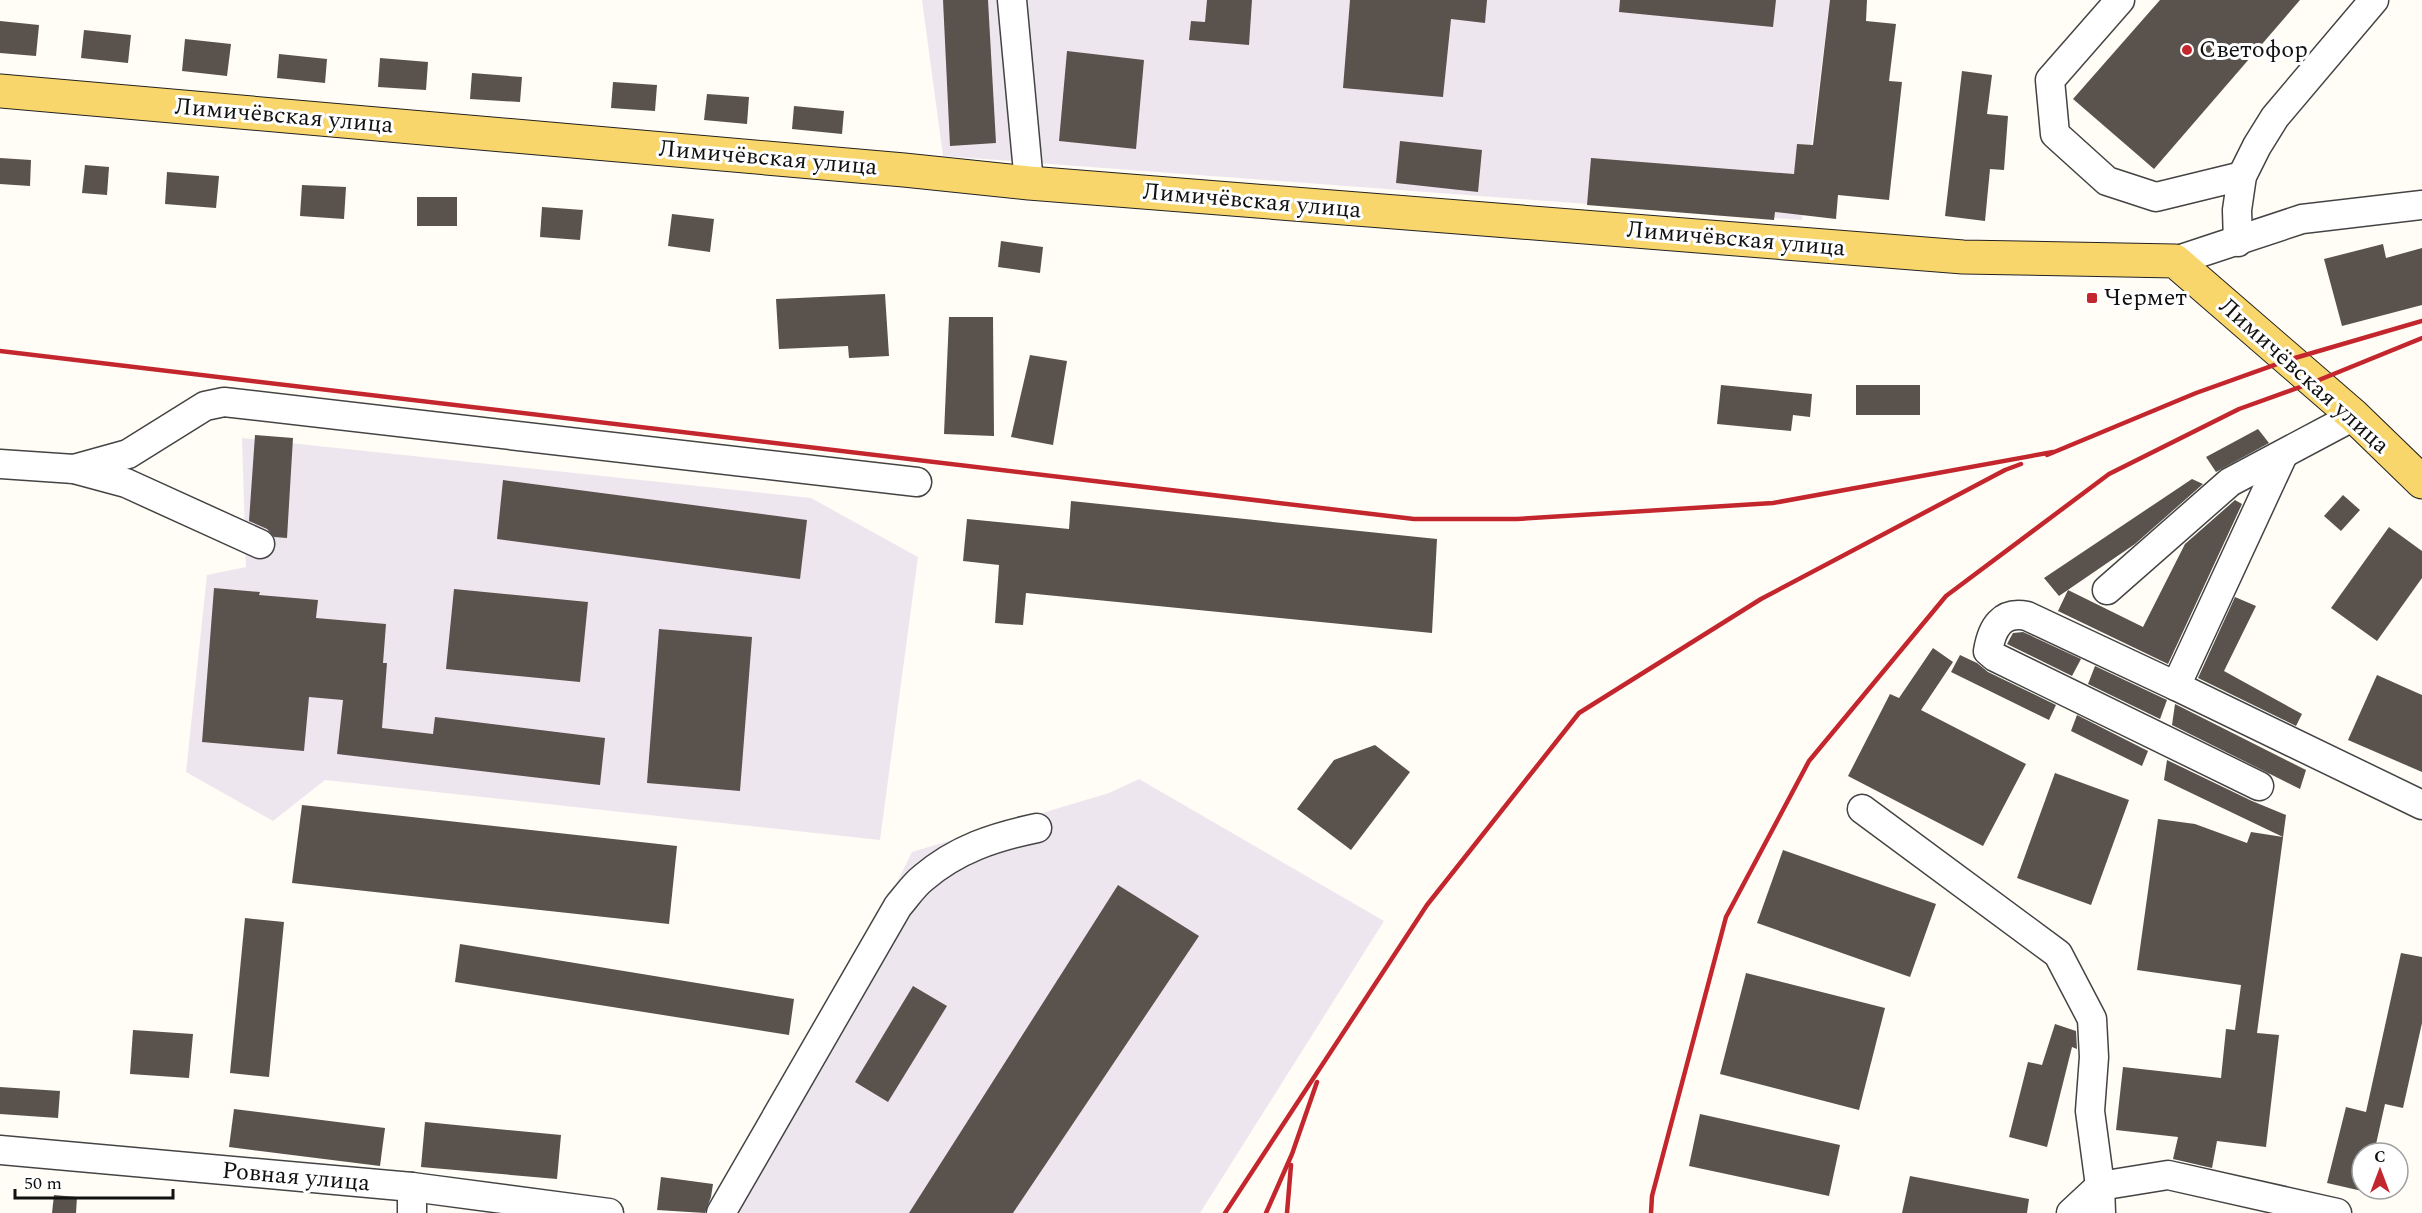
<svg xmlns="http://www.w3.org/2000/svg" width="2422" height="1213" viewBox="0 0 2422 1213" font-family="Spectral,serif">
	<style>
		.industrial { fill: #eee6ef }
		.building { fill: #5a524d }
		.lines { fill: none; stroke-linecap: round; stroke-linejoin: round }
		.minor-casing { stroke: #444; stroke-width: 31 }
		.major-casing { stroke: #222; stroke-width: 35 }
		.minor { stroke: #fff; stroke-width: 28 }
		.major { stroke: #f9d66b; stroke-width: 33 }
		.rail { stroke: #c4262e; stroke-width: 4.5 }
		.poi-dot { fill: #c4262e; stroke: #fff; stroke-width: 2 }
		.labels { text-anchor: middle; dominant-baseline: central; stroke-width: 6; stroke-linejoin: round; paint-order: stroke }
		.poi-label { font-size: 24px; fill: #111; stroke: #fff; text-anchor: start }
		.street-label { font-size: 24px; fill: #111; stroke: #fff }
	</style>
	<rect width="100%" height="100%" fill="#fffdf5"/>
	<g class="industrial">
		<polygon points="922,0 1830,0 1802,220 943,156"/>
		<polygon points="242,438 811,498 918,557 880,840 325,780 273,821 186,772 207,575 246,567"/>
		<polygon points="1139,779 1384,921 1200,1213 733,1213 912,852 1109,793"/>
	</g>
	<g class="building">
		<polygon points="943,0 988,0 996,143 950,146"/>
		<polygon points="1207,0 1252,0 1249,45 1189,40 1191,21 1205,22"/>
		<polygon points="1350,0 1487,0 1485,23 1451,19 1443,97 1343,88"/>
		<polygon points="1620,0 1776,0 1773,27 1619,12"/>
		<polygon points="1830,0 1867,0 1866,21 1896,24 1889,81 1902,82 1889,200 1838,195 1836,219 1775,212 1774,220 1587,205 1591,158 1794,174 1797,144 1813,145"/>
		<polygon points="2160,0 2300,0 2154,169 2073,99"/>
		<polygon points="0,21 39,25 36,56 0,53"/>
		<polygon points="84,30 131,35 128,63 81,58"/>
		<polygon points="185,39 231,44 227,76 182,71"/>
		<polygon points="1067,51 1144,60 1136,149 1059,141"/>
		<polygon points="279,54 327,59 325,83 277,78"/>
		<polygon points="380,58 428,62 426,90 378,87"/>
		<polygon points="1962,71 1992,75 1987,114 2008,116 2004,170 1990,169 1985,221 1945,216"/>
		<polygon points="472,73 522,77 520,102 470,99"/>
		<polygon points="613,82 657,85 655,111 611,108"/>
		<polygon points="707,94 749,97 747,124 704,120"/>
		<polygon points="794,106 844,111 842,134 792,129"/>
		<polygon points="1400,141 1482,150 1478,192 1396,183"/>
		<polygon points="0,158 31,160 30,186 0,184"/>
		<polygon points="85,165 109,167 107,195 82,193"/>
		<polygon points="167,172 219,176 216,208 165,204"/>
		<polygon points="302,185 346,187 344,219 300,216"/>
		<rect x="417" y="197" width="40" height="29"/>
		<polygon points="542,207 583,210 580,240 540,237"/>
		<polygon points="672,214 714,219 710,252 668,246"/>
		<polygon points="1001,241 1043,247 1040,273 998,267"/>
		<polygon points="2383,244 2386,258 2422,248 2422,305 2342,326 2324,259"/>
		<polygon points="885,294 889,356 849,358 848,346 779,349 776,299"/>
		<polygon points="949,317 993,317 994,436 944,434"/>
		<polygon points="1030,355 1067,361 1053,445 1011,437"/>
		<polygon points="1721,385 1812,394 1810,417 1793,415 1791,431 1717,424"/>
		<rect x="1856" y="385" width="64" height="30"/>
		<polygon points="2258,429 2269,443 2216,472 2206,457"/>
		<polygon points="255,435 293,438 287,538 274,537 267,529 249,521"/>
		<polygon points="2192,479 2203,484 2135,544 2059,596 2044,578"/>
		<polygon points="503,480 807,520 800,579 497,539"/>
		<polygon points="2343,495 2360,510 2341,531 2324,516"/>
		<polygon points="2235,500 2242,504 2168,664 2058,611 2068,590 2143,627 2185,544"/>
		<polygon points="1071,501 1437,539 1432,633 1026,593 1023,625 995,623 999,565 963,561 967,519 1069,529"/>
		<polygon points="2389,527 2422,551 2422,578 2377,641 2331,608"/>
		<polygon points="214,588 260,592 259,595 318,600 316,618 386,624 383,663 387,663 382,728 433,734 435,717 605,738 600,785 337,754 343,700 309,697 304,751 202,742"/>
		<polygon points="454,589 588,602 580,682 446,669"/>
		<polygon points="2235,597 2256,606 2224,671 2302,714 2296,726 2198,678"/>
		<polygon points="659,629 752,637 740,791 647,783"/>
		<polygon points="2023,632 2081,659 2072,676 2007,644 2013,633"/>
		<polygon points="1933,648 1953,662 1921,710 2026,764 1983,846 1848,776 1890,694 1899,698"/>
		<polygon points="1960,655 1977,663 1988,672 2056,705 2049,720 1951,672"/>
		<polygon points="2095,666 2167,700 2160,719 2088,684"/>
		<polygon points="2377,675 2422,695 2422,772 2348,740"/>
		<polygon points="2175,704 2306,770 2300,789 2172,725"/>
		<polygon points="2077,715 2148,751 2142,766 2071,731"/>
		<polygon points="1375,745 1410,772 1351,850 1297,809 1334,760"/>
		<polygon points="2167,760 2252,801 2286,815 2257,1033 2279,1035 2266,1147 2217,1141 2212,1168 2173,1159 2178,1137 2116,1130 2123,1067 2221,1078 2226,1029 2235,1030 2241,985 2137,970 2158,819 2195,824 2247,843 2251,832 2283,837 2164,780"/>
		<polygon points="2055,773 2129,800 2091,905 2017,878"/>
		<polygon points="302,805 677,846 669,924 292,883"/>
		<polygon points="1783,850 1936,904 1910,977 1757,923"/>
		<polygon points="1118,885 1199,936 1013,1213 909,1213"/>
		<polygon points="245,918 284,922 269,1077 230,1073"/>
		<polygon points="460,944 794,999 789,1035 455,982"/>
		<polygon points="2401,953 2422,957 2422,1023 2403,1108 2385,1104 2374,1153 2362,1153 2362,1191 2327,1183 2346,1107 2366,1112"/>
		<polygon points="1746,973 1885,1008 1859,1110 1720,1074"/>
		<polygon points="913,986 947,1006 888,1102 855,1082"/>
		<polygon points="2055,1024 2076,1031 2077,1049 2072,1047 2047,1147 2009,1137 2028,1062 2042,1065"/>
		<polygon points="133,1030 193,1034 189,1078 130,1074"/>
		<polygon points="0,1087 60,1091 58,1118 0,1114"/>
		<polygon points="234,1109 385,1128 380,1166 229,1147"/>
		<polygon points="1700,1114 1840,1145 1829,1196 1689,1166"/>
		<polygon points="425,1122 561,1135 557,1179 421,1167"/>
		<polygon points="1910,1176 2029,1199 2027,1213 1902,1213"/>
		<polygon points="661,1177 713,1184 711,1197 705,1213 657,1210"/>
		<polygon points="54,1195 77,1197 76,1213 52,1213"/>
	</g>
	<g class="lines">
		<g class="minor-casing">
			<g id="minor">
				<polyline points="1012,0 1029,183"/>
				<polyline points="2120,0 2050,80 2055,134 2107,181 2156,197 2242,176"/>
				<polyline points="2238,242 2237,210 2242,176 2257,146 2275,117 2374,0"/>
				<polyline points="2175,261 2302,219 2422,205"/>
				<polyline points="2283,455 2176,686 2422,805"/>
				<polyline points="0,464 74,469 126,483 260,544"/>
				<polyline points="74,469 128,454 205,406 224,402 917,482"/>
				<polyline points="2107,590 2230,482 2354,416"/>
				<path d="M2176,686L2027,616C2002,611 1992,627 1988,651L1995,657L2259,786"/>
				<polyline points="1862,809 2058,954 2092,1019 2094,1057 2090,1111 2100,1186 2101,1213"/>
				<polyline points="0,1150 412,1187 609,1213"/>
				<polyline points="412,1213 412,1187"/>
				<path d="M721,1213L898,906C906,897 913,886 923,878C957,849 994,837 1037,828"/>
				<polyline points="2071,1213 2100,1186 2168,1175 2337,1213"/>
			</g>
		</g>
		<g class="major-casing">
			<polyline id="major" points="0,91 904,170 1029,183 1963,257 2175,261 2354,416 2422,482"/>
		</g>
		<use href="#minor" class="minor"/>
		<use href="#major" class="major"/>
		<g class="rail">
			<polyline points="0,351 1414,519 1517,519 1773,503 2053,452"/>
			<polyline points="2047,455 2196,393 2288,360 2422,321"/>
			<polyline points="1225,1213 1427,905 1579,713 1761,599 2005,470 2021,464"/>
			<polyline points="1266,1213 1292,1154 1317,1082"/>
			<polyline points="1287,1213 1291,1165"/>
			<polyline points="1651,1213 1652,1196 1726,917 1809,761 1946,596 2109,474 2239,409 2314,382 2422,338"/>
		</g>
	</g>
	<g class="poi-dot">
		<circle cx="2187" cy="50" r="6"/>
		<rect x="2086" y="292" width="12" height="12" rx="3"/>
	</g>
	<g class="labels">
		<g class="poi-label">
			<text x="2199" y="50">Светофор</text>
			<text x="2104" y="298">Чермет</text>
		</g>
		<g class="street-label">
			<text transform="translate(284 116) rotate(5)">Лимичёвская улица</text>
			<text transform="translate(768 158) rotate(5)">Лимичёвская улица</text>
			<text transform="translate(1252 201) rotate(5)">Лимичёвская улица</text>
			<text transform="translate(1736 239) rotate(5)">Лимичёвская улица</text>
			<text transform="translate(2304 376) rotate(42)">Лимичёвская улица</text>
			<text transform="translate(296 1177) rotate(5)">Ровная улица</text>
		</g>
	</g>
	<g transform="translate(2380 1171)"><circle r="28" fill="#ffffff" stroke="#a0a0a0" stroke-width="1.5"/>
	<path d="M0-4.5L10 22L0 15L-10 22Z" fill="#c4262e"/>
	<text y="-9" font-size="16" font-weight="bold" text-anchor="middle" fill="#111111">С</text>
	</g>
	<path d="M15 1189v9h158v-9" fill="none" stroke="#111111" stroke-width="3"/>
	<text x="24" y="1189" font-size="18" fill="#111111" stroke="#ffffff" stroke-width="4.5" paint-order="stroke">50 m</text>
</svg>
